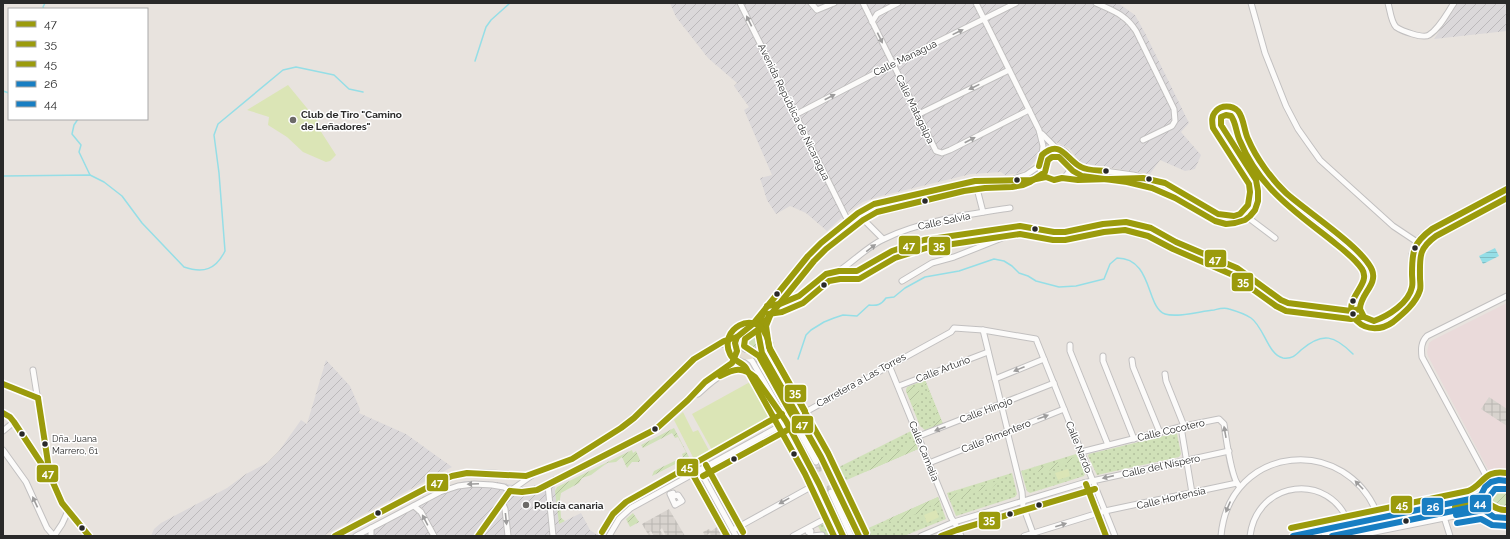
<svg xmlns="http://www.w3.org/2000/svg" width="1510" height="539" viewBox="0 0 1510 539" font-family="Raleway,sans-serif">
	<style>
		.industrial { fill: url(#industrial-furrows) }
		.medical { fill: #eadada }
		.park { fill: url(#park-dots) }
		.garden { fill: url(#garden-furrows) }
		.pitch { fill: #dbe5b6 }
		.plaza { fill: url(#plaza-grid) }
		.water { fill: url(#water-rules) }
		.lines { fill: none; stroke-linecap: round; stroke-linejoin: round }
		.stream { stroke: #95dee6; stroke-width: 1.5 }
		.minor-casing { stroke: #c2c0c0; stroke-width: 7 }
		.major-casing { stroke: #c4c2c0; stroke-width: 8 }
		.minor { stroke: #fcfbfa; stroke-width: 5 }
		.major { stroke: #e5ded3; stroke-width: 6 }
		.bus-1-casing { stroke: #fff; stroke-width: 9 }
		.bus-2-casing { stroke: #fff; stroke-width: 9 }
		.bus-3-casing { stroke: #fff; stroke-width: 9 }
		.bus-4-casing { stroke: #fff; stroke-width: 9 }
		.bus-5-casing { stroke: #fff; stroke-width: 9 }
		.bus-1 { stroke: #9b9b0c; stroke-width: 6 }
		.bus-2 { stroke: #9b9b0c; stroke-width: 6 }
		.bus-3 { stroke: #9b9b0c; stroke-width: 6 }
		.bus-4 { stroke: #187ec2; stroke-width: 6 }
		.bus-5 { stroke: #187ec2; stroke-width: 6 }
		.oneway { fill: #9d9c9c }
		.poi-dot { fill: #6c6a68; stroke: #fff; stroke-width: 1.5 }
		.bus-dot { fill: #292929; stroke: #fff; stroke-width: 1.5 }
		.labels { text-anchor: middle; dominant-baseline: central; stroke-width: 3; stroke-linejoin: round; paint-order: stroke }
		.bus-label { font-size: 9px; fill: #292929; stroke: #fff; text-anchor: start }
		.street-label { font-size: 10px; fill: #292929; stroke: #fff }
		.poi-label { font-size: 10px; font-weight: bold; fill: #292929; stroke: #fff; text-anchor: start }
		.line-badge { stroke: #fff; stroke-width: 1.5 }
		.badge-label { font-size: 11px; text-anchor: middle; font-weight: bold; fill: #fff }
	</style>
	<defs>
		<pattern id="industrial-furrows" width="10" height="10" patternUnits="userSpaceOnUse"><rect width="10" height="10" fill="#dbd8da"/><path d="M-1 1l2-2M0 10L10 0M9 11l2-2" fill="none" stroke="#bcb9bb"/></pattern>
		<pattern id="park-dots" width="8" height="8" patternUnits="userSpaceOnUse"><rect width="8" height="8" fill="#d0e1b8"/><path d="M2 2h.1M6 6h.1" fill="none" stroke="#b3c19e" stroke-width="1.8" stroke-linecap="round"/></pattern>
		<pattern id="garden-furrows" width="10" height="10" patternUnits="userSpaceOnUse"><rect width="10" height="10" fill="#d0e1b8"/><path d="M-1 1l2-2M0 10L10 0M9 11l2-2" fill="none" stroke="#b3c19e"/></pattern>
		<pattern id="plaza-grid" width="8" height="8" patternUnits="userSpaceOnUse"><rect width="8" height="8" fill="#d8d3ce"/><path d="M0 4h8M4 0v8" fill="none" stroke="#b9b5b1"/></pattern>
		<pattern id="water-rules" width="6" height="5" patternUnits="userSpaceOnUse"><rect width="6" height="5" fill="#95dee6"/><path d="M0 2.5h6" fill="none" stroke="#80bec5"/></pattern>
	</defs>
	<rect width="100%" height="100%" fill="#e8e3de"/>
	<g class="industrial">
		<polygon points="670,3 1118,3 1135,15 1145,33 1189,123 1181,132 1201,155 1195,169 1185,171 1160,160 1150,174 1080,163 1070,149 1056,142 1037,153 1035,161 1028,169 1019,173 1005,175 1001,172 971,174 877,197 863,202 849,211 827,231 806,213 790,206 776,214 767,200 760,178 772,175 744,110 749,107 734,86 737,83 708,58 676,17"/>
		<polygon points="1458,3 1507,3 1507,31 1434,39"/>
		<polygon points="326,360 350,386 360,409 359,413 406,434 452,467 323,536 151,536 154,529 161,523 227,488 246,474 267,463 279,451 301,420 307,424"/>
		<polygon points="554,476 559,524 581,513 590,530 599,536 349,536 438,489 464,481 498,482 523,487 537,485"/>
	</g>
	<polygon class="medical" points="1507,303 1507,474 1500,473 1491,475 1428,356 1427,352 1429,343 1433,340"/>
	<g class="park">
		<polygon points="776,309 773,315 771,317 768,323 775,349 773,356 768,348 767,339 761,325 765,315"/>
		<polygon points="925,380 943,424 925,430 920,426 906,391 907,387"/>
		<polygon points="911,431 918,449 842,482 835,469"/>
		<polygon points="1176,433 1177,434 1181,454 1179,457 1097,475 1088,456 1089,454"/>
		<polygon points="1076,454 1085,473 1084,476 1030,493 1027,491 1021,471"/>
		<polygon points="1012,473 1017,494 1015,497 956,516 947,493"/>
		<polygon points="938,497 946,519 904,536 866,536 864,530"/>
		<polygon points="825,522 829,523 835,536 823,536 818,526"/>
	</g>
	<g class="garden">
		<circle cx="748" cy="343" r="9"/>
		<polygon points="925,380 943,424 925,430 924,428 935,424 937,417 927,388 923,383"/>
		<polygon points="913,386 918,388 921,394 914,409 906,391 907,387"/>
		<polygon points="674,428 689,457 652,476 654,471 683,457 682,454 686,452 678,437 675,438 672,433 643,448 641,445"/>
		<polygon points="915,442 918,449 865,472 869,464 891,453 906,448 909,444"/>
		<polygon points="632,450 633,453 636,451 640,460 639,462 632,462 627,468 622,457 616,462 607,463 591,475 582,478 579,483 561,493 560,499 561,518 565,521 559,524 555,491 557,487"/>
		<polygon points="1078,456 1080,460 1072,463 1064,463 1044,473 1032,470"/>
		<polygon points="998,481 995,485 990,489 979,491 963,498 950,501 948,496"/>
		<path d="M1496,485L1507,486V513C1487,520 1476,493 1496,485Z"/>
		<polygon points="938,497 941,505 936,506 932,505 923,509 917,514 905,517 898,521 891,522 886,520"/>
		<polygon points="633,513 639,522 630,527 626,519"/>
	</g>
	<g class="pitch">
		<polygon points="288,85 320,124 318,127 336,155 330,161 326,162 303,152 287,137 268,125 269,117 247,110"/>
		<polygon points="750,382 770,419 712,450 692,414"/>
		<polygon points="683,412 693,432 698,430 712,456 697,465 674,420"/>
		<polygon points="1068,469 1070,476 1058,480 1055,473"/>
		<polygon points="936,510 939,517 927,523 924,515"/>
	</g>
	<g class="plaza">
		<polygon points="757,358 762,359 791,408 789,413 784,412 755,363"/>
		<polygon points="1489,397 1507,409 1507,426 1481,409"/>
		<polygon points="796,426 801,427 823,467 822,471 818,472 815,471 794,431"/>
		<polygon points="830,485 833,487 855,536 846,536 826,490 827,486"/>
		<polygon points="669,509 685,536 666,536 662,528 660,530 663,535 662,536 654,536 651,531 649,532 651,536 649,536 642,524"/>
		<polygon points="723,523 726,529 723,531 726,536 724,536 722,533 720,534 720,536 711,536 710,533 707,535 708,536 705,536 703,532 709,529 711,531"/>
	</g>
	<polygon class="water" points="1495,248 1499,256 1483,264 1479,256"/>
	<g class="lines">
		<g class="stream">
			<polyline points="44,9 43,7 45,3"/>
			<polyline points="475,61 486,27 491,20 510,3"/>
			<polyline points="3,91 9,93"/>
			<polyline points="78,119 74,125 72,134 81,145 79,152 90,175"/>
			<path d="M3,176L90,175L104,182L122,196L142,223L184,267C204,274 216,269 225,251L219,173L214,135L218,124L283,70L296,67L334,75L349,89L363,92"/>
			<path d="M798,359L806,335L811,330L824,322L834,318L843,315L857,316L869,305C877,306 881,305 886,298L894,297L905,288L925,277L959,271L994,259L1004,261L1012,266L1019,273L1028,276L1036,281L1059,287L1076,286L1104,279L1110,264L1117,258C1153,258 1146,308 1165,314C1178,318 1201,311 1214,310C1218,309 1224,307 1229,309C1236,311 1245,314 1251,318C1264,327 1268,355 1283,358C1292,359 1295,356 1301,350C1323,331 1335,336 1353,354"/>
		</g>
		<g class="minor-casing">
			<g id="minor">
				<polyline points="740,3 848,221"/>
				<polyline points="811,3 817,10 834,3"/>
				<polyline points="863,3 936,151 942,153 950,150 1029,110"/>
				<polyline points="976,3 1039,130 1043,146 1042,155"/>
				<path d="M1096,3C1113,11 1125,14 1136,31L1174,109L1175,121L1172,126L1143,140"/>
				<polyline points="1251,3 1265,53 1286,106 1298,129 1310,146 1320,160 1393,226 1417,242"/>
				<path d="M1388,3C1390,10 1391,22 1396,27C1402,31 1423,39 1429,35C1440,28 1447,13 1454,3"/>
				<polyline points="872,22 877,14 898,3"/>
				<polyline points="795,115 893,64 1016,3"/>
				<polyline points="917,115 1009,70"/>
				<polyline points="1042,134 1056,148"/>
				<circle cx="1055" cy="164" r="16"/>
				<path d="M1070,159L1083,168L1133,175L1165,183L1218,214C1242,221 1255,207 1249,184L1213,128C1212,123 1211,118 1214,113C1218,106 1232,104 1238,111C1241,114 1242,121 1243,125C1246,139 1252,149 1260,160C1267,171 1274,182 1284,191C1306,212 1332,229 1354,249C1361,256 1373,266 1373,276C1374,291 1352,299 1362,314C1365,318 1369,320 1374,321L1387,316L1407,298L1412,287V254L1414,248L1421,237L1432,229L1507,189"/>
				<polyline points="1016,178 1026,175 1039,166"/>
				<polyline points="1062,178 1078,180 1141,178"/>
				<polyline points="975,181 983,212"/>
				<polyline points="858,213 866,222 883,239"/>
				<polyline points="1242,213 1275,238"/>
				<path d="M839,271C854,261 868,246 884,239C920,221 971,214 1010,208"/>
				<path d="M902,281L932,263L954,257L1007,236C1022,232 1037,237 1052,235L1054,232"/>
				<polyline points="767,306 780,304 799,296 820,278 826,274 839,271 857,271 892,251 924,240 1020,226 1054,232 1065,232 1103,224 1126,222 1151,228 1176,242 1237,268 1281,300 1288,303 1351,311 1360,309"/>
				<polyline points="983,330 1007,428 1008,435 1022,492 1023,506 1034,536"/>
				<polyline points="743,331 753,324 808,256 821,243 866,208 874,204 904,197 975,181 1031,180 1046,177"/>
				<polyline points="759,338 758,326 761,316"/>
				<polyline points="1070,345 1070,351 1108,445"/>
				<polyline points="760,346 762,353 821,457 859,536"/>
				<path d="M746,356L752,361C785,418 818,476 843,536"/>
				<polyline points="1103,356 1103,361 1134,439"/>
				<polyline points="1132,360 1133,367 1160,433"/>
				<polyline points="760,363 786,409"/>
				<polyline points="889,365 951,517 957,527 961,536"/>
				<polyline points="33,370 50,475"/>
				<polyline points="1165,374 1166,381 1184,426"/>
				<polyline points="995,379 1044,359"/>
				<polyline points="3,384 38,398"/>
				<polyline points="899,386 988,352"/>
				<path d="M698,394C711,382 734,360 752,374C759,380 764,391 770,399"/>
				<polyline points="3,413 10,417 14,422 51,478 62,503 89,536"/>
				<polyline points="1181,427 1192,493"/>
				<polyline points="3,431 14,422"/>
				<polyline points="799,431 816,462"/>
				<polyline points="919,436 1054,383"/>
				<polyline points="3,450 26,482 47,528 54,536 62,524 68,511"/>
				<path d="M1081,452L1184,426L1219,419L1224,424C1226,437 1231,478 1239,486"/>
				<polyline points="929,463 1064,409"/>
				<polyline points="699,469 736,536"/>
				<path d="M1507,481C1473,472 1473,526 1507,518"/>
				<path d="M1490,483L1422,357C1421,349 1421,342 1427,336L1507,296"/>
				<polyline points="548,485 553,536"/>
				<polyline points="831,492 851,536"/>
				<polygon points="673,493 674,496 678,495 682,501 675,505 670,494"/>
				<polyline points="502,502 505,509 508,536"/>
				<polyline points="414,506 421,512 434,536"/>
				<polyline points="1444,517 1450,536"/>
				<polyline points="733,530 809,488 819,484"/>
				<polyline points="808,532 811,531 810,536"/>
				<polyline points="356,536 440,492 458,486 474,484 492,485 504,487 510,491 522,492 537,490 548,485 656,429 688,400 705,382 732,363 735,358 737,351"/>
				<polyline points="371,536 371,528"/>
				<polyline points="478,536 510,491 534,474"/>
				<polyline points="609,536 619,519 631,508 951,332 954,328 983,330 1036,339 1115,536"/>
				<polyline points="793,536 834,514"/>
				<polyline points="812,536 822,535 822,536"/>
				<polyline points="921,536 954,522 1083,483 1229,451"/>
				<polyline points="1024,536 1105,511 1237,483"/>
				<path d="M1221,536C1229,444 1348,432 1379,518"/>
				<path d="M1250,536C1257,480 1330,471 1349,524"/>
				<polyline points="1293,536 1470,499 1481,495"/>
				<polyline points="1324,536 1473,505"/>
				<polyline points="1355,536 1484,510"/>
			</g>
		</g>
		<g class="major-casing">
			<g id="major">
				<path d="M720,344C737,341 738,362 753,355C768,347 757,325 741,333L736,340L737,351"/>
				<polyline points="335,536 436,483 452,476 467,473 483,473 526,476 572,459 621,428 634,418 694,359 724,341 737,337"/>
			</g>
		</g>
		<use href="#minor" class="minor"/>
		<use href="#major" class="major"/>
		<g class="bus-1-casing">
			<g id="bus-1">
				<path d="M1039,166L1042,155C1061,138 1066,160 1081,167C1088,171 1098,170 1106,171"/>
				<polyline points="767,306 780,304 799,296 826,274 839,271 857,271 892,251 924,240 1020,226 1054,232 1065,232 1103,224 1126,222 1151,228 1176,242 1237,268 1281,300 1288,303 1351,311 1360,309"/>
				<polyline points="764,311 760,321 758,332 762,353 821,457 859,536"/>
				<path d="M720,376C734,369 742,366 755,377L786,421L819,484L843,536"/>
				<polyline points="3,384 38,398"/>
				<polyline points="38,398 49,469"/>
				<polyline points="3,413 10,417 14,422 51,478 62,503 89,536"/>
				<path d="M510,491L522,492L537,490L656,429L688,400L705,382L732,363L737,351L735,343L737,337L753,324L808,256L821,243L858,213L874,204L975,181L1031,180L1046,177L1054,180L1062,178L1078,180L1143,178L1165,183L1218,214L1234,216L1240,214L1248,205L1250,192L1249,184L1213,128C1212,122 1211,116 1216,111C1221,105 1232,105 1238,111C1244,118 1244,131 1248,139C1256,158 1272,180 1286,193C1306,211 1363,248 1372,270C1378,285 1360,294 1360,309L1364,317L1374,321C1388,316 1409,303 1412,287C1413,283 1412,278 1412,274C1412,251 1413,243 1432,229L1507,189"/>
				<polyline points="335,536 436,483 452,476 467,473 526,476 572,459 621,428 634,418 694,359 724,341 737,337"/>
				<polyline points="478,536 510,491"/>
			</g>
		</g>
		<g class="bus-2-casing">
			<g id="bus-2">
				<polyline points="768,314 782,312 803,303 829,281 840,279 859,279 895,258 926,248 1020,234 1053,240 1065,240 1104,232 1125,230 1148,236 1173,249 1233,275 1276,306 1286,311 1351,319 1362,317"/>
				<path d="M793,417L759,356L744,346L745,339L759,329L814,261L826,249L863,220L877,212L964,191L985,188L1012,187L1023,185L1030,182L1045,172L1048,160L1052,157H1059L1073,171L1082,176L1127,182L1152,188L1175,198L1215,221L1226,224L1235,223L1245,220L1250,216L1255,210L1258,201V191L1256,180L1221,125V117L1226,115L1231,116C1236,122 1236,133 1240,141C1247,158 1259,176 1271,189C1290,210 1314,226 1336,244C1345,251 1355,259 1362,269C1373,286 1338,300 1357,321C1367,331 1382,330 1393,322C1404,313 1416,303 1420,290C1421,286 1420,281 1420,278C1420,257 1418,249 1436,236L1507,198"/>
				<polyline points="692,473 727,536"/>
				<polyline points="703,476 802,422 805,418 805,411 769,347 766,326 770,316"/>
				<polyline points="1086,484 1106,536"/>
				<polyline points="941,536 957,530 1095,489"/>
			</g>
		</g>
		<g class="bus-3-casing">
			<g id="bus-3">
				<polyline points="706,465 743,532"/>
				<path d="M1455,507L1484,502C1493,504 1495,511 1506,510"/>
				<path d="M1291,528L1468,491C1484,485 1483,469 1507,473"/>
				<polyline points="602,532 613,514 626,502 782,414"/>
				<path d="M834,536L805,474L746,368C742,362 733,361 730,354C718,329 755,309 766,335C768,339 769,345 770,350L828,453L866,533"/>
			</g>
		</g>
		<g class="bus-4-casing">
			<g id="bus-4">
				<polyline points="1456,515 1484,510 1494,517 1507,518"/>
				<polyline points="1293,536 1470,499 1481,495 1485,487 1491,482 1499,480 1507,481"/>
			</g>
		</g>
		<g class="bus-5-casing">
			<g id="bus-5">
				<polyline points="1457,523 1481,519 1492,525 1507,526"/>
				<polyline points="1332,536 1472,507 1486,501 1495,489 1506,489"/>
			</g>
		</g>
		<use href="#bus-1" class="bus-1"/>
		<use href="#bus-2" class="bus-2"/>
		<use href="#bus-3" class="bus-3"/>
		<use href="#bus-4" class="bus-4"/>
		<use href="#bus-5" class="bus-5"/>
	</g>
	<defs><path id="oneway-solid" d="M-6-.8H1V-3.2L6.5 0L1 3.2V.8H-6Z"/></defs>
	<g class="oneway">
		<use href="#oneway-solid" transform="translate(749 21) rotate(-116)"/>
		<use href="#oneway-solid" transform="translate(958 32) rotate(-26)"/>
		<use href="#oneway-solid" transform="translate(880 38) rotate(64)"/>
		<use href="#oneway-solid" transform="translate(974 87) rotate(154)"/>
		<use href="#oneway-solid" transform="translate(830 97) rotate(-27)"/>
		<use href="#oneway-solid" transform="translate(970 140) rotate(-27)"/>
		<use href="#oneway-solid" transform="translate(871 248) rotate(-37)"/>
		<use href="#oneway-solid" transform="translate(1019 369) rotate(158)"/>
		<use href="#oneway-solid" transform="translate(1043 417) rotate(-20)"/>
		<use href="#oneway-solid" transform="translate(940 429) rotate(159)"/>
		<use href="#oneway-solid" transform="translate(1225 432) rotate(-100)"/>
		<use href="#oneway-solid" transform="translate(1108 477) rotate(167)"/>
		<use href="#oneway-solid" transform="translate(473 484) rotate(177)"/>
		<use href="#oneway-solid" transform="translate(1359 485) rotate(-134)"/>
		<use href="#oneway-solid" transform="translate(784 501) rotate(151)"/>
		<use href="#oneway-solid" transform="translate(35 502) rotate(-115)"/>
		<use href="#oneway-solid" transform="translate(1228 507) rotate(113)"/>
		<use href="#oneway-solid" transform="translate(506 519) rotate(84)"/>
		<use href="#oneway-solid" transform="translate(425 520) rotate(-118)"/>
		<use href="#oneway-solid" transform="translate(1061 525) rotate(-17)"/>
	</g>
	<g class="poi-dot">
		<circle cx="293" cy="120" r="4"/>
		<circle cx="526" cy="505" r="4"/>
	</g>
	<g class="bus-dot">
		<circle cx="1106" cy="171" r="3.5"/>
		<circle cx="1149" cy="179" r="3.5"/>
		<circle cx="1017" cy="180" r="3.5"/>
		<circle cx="925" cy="201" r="3.5"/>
		<circle cx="1035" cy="229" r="3.5"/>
		<circle cx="1415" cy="248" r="3.5"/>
		<circle cx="824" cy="285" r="3.5"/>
		<circle cx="777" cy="294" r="3.5"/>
		<circle cx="1353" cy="301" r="3.5"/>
		<circle cx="1353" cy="314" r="3.5"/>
		<circle cx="655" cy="429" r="3.5"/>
		<circle cx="22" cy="434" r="3.5"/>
		<circle cx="45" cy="444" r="3.5"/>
		<circle cx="794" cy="454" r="3.5"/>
		<circle cx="734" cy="459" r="3.5"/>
		<circle cx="1039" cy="505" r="3.5"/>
		<circle cx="378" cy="513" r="3.5"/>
		<circle cx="1010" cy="514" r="3.5"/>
		<circle cx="1406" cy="521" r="3.5"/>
		<circle cx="82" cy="528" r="3.5"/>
	</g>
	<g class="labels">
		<g class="bus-label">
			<text x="52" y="439">Dña. Juana<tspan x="52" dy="12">Marrero, 61</tspan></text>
		</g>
		<g class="street-label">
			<text transform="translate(905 58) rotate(-26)">Calle Managua</text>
			<text transform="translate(915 109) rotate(64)">Calle Matagalpa</text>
			<text transform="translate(794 112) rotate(64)">Avenida República de Nicaragua</text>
			<text transform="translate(944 221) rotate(-12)">Calle Salvia</text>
			<text transform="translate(943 369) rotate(-21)">Calle Arturio</text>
			<text transform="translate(861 380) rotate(-29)">Carretera a Las Torres</text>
			<text transform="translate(986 410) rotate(-21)">Calle Hinojo</text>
			<text transform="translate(1171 430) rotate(-13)">Calle Cocotero</text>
			<text transform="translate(996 436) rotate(-22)">Calle Pimentero</text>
			<text transform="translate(1079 447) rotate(68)">Calle Nardo</text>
			<text transform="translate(924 451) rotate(68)">Calle Camelia</text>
			<text transform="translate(1161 466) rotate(-12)">Calle del Níspero</text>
			<text transform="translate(1171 498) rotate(-13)">Calle Hortensia</text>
		</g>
		<g class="poi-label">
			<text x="301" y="114">Club de Tiro "Camino<tspan x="301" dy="12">de Leñadores"</tspan></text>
			<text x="534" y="505">Policía canaria</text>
		</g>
	</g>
	<g class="line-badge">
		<rect x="898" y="235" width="23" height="20" rx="4" fill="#9b9b0c"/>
		<rect x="928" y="236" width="23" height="20" rx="4" fill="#9b9b0c"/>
		<rect x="1204" y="249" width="23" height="19" rx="4" fill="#9b9b0c"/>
		<rect x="1231" y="272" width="23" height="20" rx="4" fill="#9b9b0c"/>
		<rect x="784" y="384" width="23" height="19" rx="4" fill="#9b9b0c"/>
		<rect x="791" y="415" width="23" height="19" rx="4" fill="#9b9b0c"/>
		<rect x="676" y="458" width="23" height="19" rx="4" fill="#9b9b0c"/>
		<rect x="36" y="464" width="23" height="19" rx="4" fill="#9b9b0c"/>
		<rect x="426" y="473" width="23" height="19" rx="4" fill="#9b9b0c"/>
		<rect x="1469" y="494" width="23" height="19" rx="4" fill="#187ec2"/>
		<rect x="1390" y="495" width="23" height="19" rx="4" fill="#9b9b0c"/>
		<rect x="1421" y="497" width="23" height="19" rx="4" fill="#187ec2"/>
		<rect x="978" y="511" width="23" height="19" rx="4" fill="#9b9b0c"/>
	</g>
	<g class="badge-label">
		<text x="909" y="249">47</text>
		<text x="939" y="250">35</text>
		<text x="1215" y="263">47</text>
		<text x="1243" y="286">35</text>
		<text x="795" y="397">35</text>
		<text x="802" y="428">47</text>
		<text x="687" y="471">45</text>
		<text x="48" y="477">47</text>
		<text x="437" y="486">47</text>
		<text x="1480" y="507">44</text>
		<text x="1402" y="509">45</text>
		<text x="1433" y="511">26</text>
		<text x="989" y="524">35</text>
	</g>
	<rect width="1510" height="539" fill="none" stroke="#292929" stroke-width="8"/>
	<rect x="8" y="8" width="140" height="112" fill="#ffffff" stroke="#a9a9a9"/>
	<rect x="16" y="21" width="20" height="6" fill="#9b9b0c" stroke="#a9a9a9"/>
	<text x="44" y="28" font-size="12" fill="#292929">47</text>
	<rect x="16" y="41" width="20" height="6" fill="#9b9b0c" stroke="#a9a9a9"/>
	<text x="44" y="48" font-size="12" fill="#292929">35</text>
	<rect x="16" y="61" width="20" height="6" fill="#9b9b0c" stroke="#a9a9a9"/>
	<text x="44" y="68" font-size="12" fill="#292929">45</text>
	<rect x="16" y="81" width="20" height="6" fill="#187ec2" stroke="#a9a9a9"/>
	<text x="44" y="88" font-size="12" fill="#292929">26</text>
	<rect x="16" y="101" width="20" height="6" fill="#187ec2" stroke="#a9a9a9"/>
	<text x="44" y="108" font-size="12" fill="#292929">44</text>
</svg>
